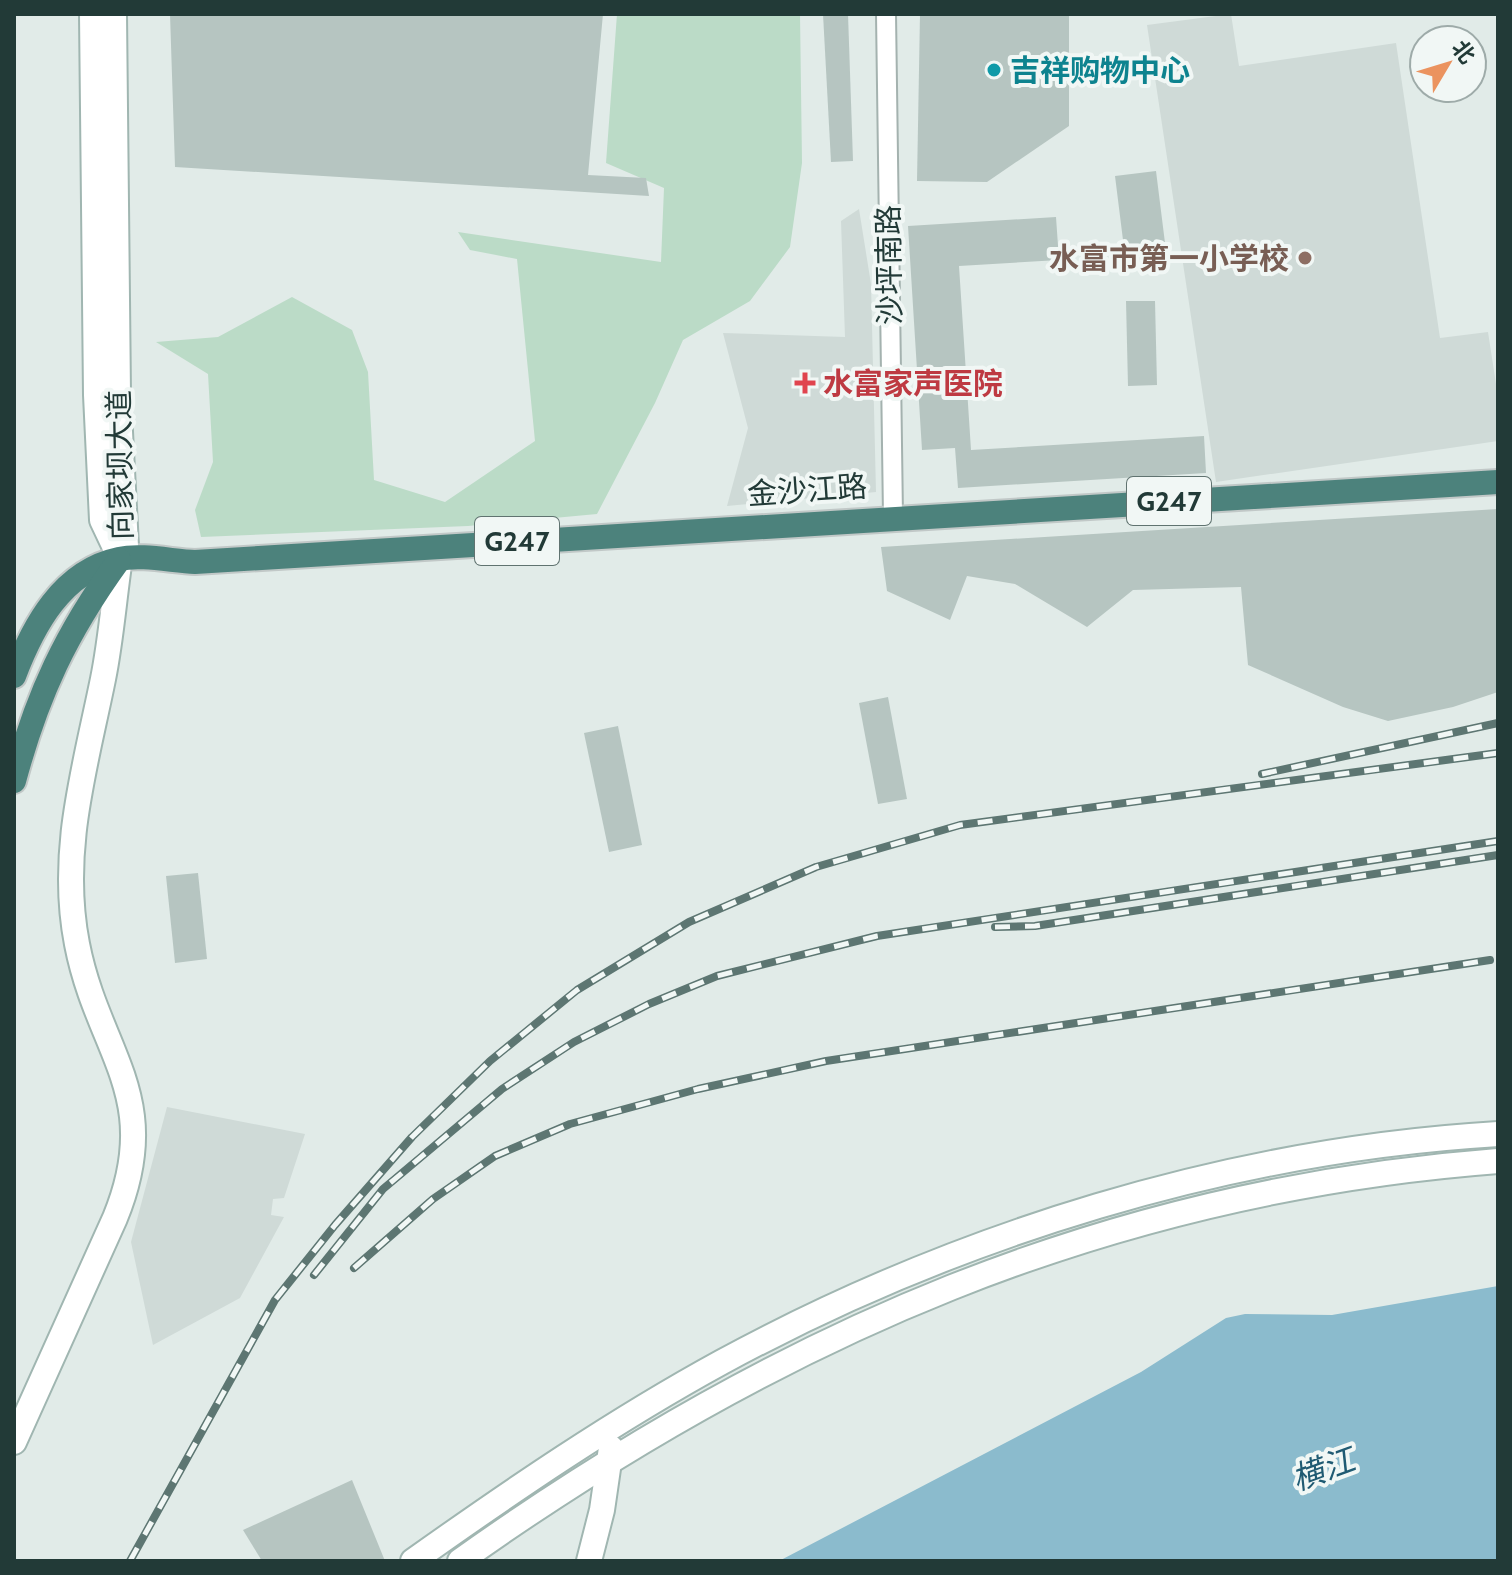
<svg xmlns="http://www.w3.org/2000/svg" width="1512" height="1575" viewBox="0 0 1512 1575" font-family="Cabin,'Noto Sans SC',sans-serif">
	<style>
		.built { fill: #cfdad7 }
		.green { fill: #bbdbc7 }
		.water { fill: #8bbbcd }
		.building { fill: #b6c5c1 }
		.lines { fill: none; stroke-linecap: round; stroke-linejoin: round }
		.minor-casing { stroke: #a4b2af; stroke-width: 22 }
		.secondary-casing { stroke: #a0b6b1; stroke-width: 28 }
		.trunk-casing { stroke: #c1c8c7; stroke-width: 28 }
		.minor { stroke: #fff; stroke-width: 18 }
		.secondary { stroke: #fff; stroke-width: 24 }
		.trunk { stroke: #4c827c; stroke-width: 24 }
		.rail-casing { stroke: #5d7672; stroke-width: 8 }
		.rail { stroke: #f1f7f5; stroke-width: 5; stroke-dasharray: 15; stroke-linecap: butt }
		.culture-dot { fill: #0f9aa8; stroke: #f1f7f5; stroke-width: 3 }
		.education-dot { fill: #8d6e63; stroke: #f1f7f5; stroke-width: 3 }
		.health-dot { fill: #e0444e; stroke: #f1f7f5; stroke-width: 3 }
		.labels { text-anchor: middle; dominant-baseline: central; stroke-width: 8; stroke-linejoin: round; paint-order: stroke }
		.shield { fill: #f1f7f5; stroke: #607370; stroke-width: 2 }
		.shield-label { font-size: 28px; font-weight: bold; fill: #223a37 }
		.culture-label { font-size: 30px; font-weight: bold; fill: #0d838f; stroke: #f1f7f5; text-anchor: start }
		.education-label { font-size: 30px; font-weight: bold; fill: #785e54; stroke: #f1f7f5; text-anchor: end }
		.street-label { font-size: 30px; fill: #223a37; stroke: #f1f7f5 }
		.health-label { font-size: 30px; font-weight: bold; fill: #be3a42; stroke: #f1f7f5; text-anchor: start }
		.water-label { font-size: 32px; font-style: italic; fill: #205b73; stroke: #f1f7f5 }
	</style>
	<rect width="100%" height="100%" fill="#e1ebe8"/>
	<g class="built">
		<polygon points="1231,14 1239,66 1396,43 1440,338 1488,332 1498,397 1498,441 1216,482 1147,25"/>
		<polygon points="859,209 871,284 876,492 727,506 748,428 723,333 845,337 841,221"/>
		<polygon points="167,1107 305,1134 284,1198 273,1199 271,1215 284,1217 240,1298 153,1345 131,1242"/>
	</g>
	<polygon class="green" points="617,14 800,14 802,163 790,247 750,301 683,340 655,403 597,514 468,526 201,537 195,510 213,462 208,374 156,342 218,337 292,297 352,330 368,372 374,480 445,502 535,441 517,259 470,250 458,232 661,262 664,188 606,163"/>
	<polygon class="water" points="1498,1286 1498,1561 779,1561 1141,1372 1226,1318 1245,1314 1332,1315"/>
	<g class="building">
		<polygon points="170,14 603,14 588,175 646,178 649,196 175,167"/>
		<polygon points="823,14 848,14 853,161 831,162"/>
		<polygon points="920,14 1069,14 1069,126 987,182 917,181"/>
		<polygon points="1156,171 1168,267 1127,272 1115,176"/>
		<polygon points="1056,217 1059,260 959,266 971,450 1204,436 1206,473 958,488 955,448 922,450 908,226"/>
		<polygon points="1126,301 1155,301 1157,385 1128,386"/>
		<polygon points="1498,509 1498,692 1453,707 1388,721 1343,707 1248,665 1241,587 1133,590 1087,627 1015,584 967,576 950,620 887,591 881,547"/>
		<polygon points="888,697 907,799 878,804 859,703"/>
		<polygon points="618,726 642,845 609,852 584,733"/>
		<polygon points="198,873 207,959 175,963 166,876"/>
		<polygon points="352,1480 385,1561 262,1561 243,1530"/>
	</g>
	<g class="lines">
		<g class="minor-casing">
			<polyline id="minor" points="886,14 893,516"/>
		</g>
		<g class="secondary-casing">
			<g id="secondary">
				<polyline points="92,14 96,395 102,520 120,558"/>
				<path d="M14,1442L115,1218C165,1096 98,1053 77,944C59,852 85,768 103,679C111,640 114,598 120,558L126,546L118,394L114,14"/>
				<path d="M413,1561C513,1490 614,1421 722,1362C958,1234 1230,1150 1498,1134"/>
				<path d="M460,1561C778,1335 1106,1191 1498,1161"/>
				<polyline points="589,1561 602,1510 611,1448"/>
			</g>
		</g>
		<g class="trunk-casing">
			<g id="trunk">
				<path d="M14,676C33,626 62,571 119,559C141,554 172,561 195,562L1498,482"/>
				<path d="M14,781C37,695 66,633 119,560"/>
			</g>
		</g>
		<use href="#minor" class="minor"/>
		<use href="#secondary" class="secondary"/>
		<use href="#trunk" class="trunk"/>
		<g class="rail-casing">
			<g id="rail">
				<polyline points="1262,774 1498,723"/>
				<polyline points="995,927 1035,926 1498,855"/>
				<polyline points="354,1268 433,1199 495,1156 570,1124 698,1089 826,1061 1490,960"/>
				<polyline points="314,1275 383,1189 502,1089 574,1042 649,1004 717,976 877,936 1498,841"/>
				<polyline points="130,1561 275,1300 335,1225 412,1137 490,1061 577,990 689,922 816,867 960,825 1498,753"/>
			</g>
		</g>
		<use href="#rail" class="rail"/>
	</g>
	<circle class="culture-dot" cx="994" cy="70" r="8"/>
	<circle class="education-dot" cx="1305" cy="258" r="8"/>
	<path class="health-dot" d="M801 371h8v8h8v8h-8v8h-8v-8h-8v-8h8z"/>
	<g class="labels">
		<g class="shield">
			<rect x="1127" y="477" width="84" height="48" rx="6"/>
			<rect x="475" y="517" width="84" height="48" rx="6"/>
		</g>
		<g class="shield-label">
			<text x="1169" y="501">G247</text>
			<text x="517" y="541">G247</text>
		</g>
		<g class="culture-label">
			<text x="1010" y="70">吉祥购物中心</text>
		</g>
		<g class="education-label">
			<text x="1289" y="258">水富市第一小学校</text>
		</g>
		<g class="street-label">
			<text transform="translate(889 265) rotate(-91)">沙坪南路</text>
			<text transform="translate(120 465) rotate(-91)">向家坝大道</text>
			<text transform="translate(807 490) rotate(-4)">金沙江路</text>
		</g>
		<g class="health-label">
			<text x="823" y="383">水富家声医院</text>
		</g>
		<g class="water-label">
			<text transform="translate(1323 1469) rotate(-20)">横江</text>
		</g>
	</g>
	<rect width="1512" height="1575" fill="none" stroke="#223a37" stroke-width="32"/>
	<g transform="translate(1448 64) rotate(52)"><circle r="38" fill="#f1f7f5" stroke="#9eaba9" stroke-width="2"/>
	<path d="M0-6L14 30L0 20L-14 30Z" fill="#eb935f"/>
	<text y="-12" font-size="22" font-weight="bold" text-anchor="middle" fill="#223a37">北</text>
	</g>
</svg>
